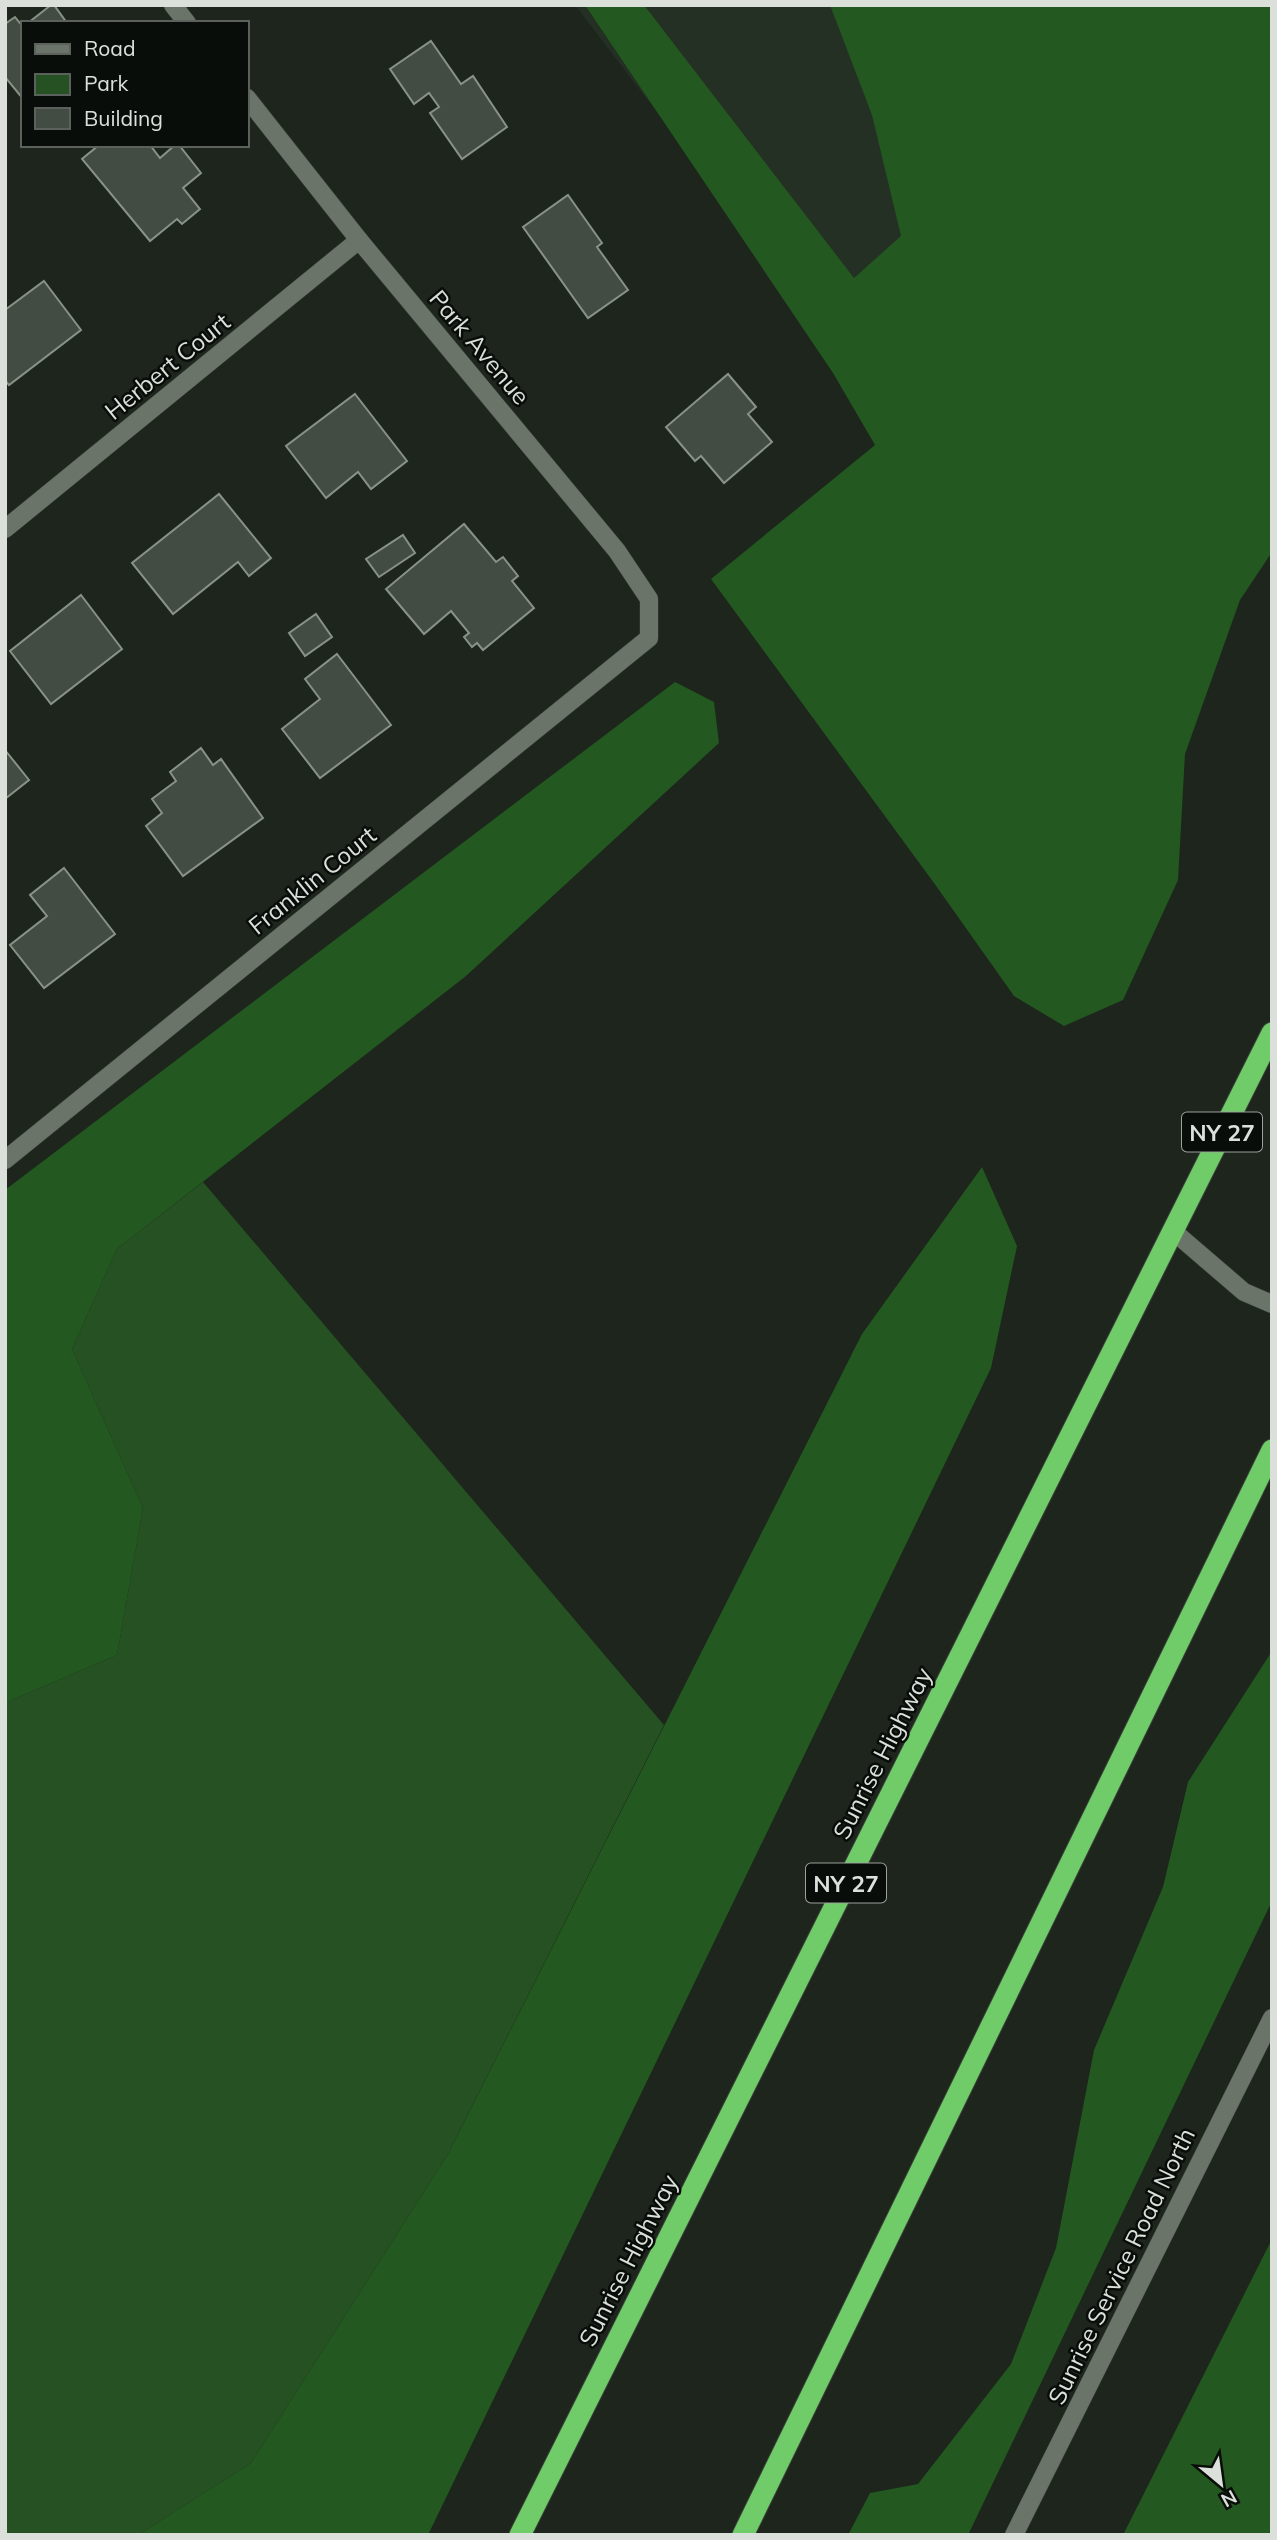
<svg xmlns="http://www.w3.org/2000/svg" width="1277" height="2540" viewBox="0 0 1277 2540" font-family="Mulish,sans-serif">
	<style>
		.built { fill: #243023 }
		.green { fill: #265123 }
		.forest { fill: #235820 }
		.building { fill: #434c42; stroke: #889287; stroke-width: 2 }
		.lines { fill: none; stroke-linecap: round; stroke-linejoin: round }
		.service-casing { stroke: #3a403a; stroke-width: 19 }
		.minor-casing { stroke: #3a403a; stroke-width: 19 }
		.tertiary-casing { stroke: #3a403a; stroke-width: 19 }
		.motorway-casing { stroke: #3a403a; stroke-width: 23 }
		.service { stroke: #6a7469; stroke-width: 18 }
		.minor { stroke: #6a7469; stroke-width: 18 }
		.tertiary { stroke: #6a7469; stroke-width: 18 }
		.motorway { stroke: #6fcc68; stroke-width: 21 }
		.labels { text-anchor: middle; dominant-baseline: central; stroke-width: 5; stroke-linejoin: round; paint-order: stroke }
		.shield { fill: #090d09; stroke: #9ca19b; stroke-width: 2 }
		.shield-label { font-size: 23px; font-weight: bold; fill: #dbe0da }
		.street-label { font-size: 24px; fill: #dbe0da; stroke: #090d09 }
	</style>
	<rect width="100%" height="100%" fill="#1d251c"/>
	<polygon class="built" points="575,5 1272,5 934,475"/>
	<polygon class="green" points="203,1182 664,1725 448,2154 251,2463 138,2535 5,2535 5,1703 117,1655 143,1508 72,1349 117,1249"/>
	<g class="forest">
		<polygon points="585,5 644,5 854,278 901,236 872,115 830,5 1272,5 1272,552 1240,600 1185,754 1178,880 1123,1000 1064,1026 1014,996 934,883 711,579 875,445 833,373"/>
		<polygon points="675,682 714,702 719,743 466,976 117,1249 72,1349 143,1508 117,1655 5,1703 5,1190"/>
		<polygon points="982,1167 1017,1246 991,1368 428,2535 138,2535 251,2463 448,2154 862,1334"/>
		<polygon points="1272,1651 1272,1901 968,2535 848,2535 870,2493 918,2484 1011,2364 1056,2248 1094,2050 1163,1887 1188,1782"/>
		<polygon points="1272,2239 1272,2535 1123,2535"/>
	</g>
	<g class="building">
		<polygon points="51,5 54,5 67,23 28,23"/>
		<polygon points="15,17 23,27 23,99 5,77 5,24"/>
		<polygon points="431,41 461,84 473,76 507,127 462,159 430,113 439,107 429,93 414,104 390,69"/>
		<polygon points="99,145 150,145 160,158 175,145 179,145 201,173 183,188 200,209 182,224 177,219 150,241 82,159"/>
		<polygon points="568,195 602,243 597,247 628,290 588,318 523,227"/>
		<polygon points="44,281 81,330 9,385 5,380 5,310"/>
		<polygon points="728,374 756,407 748,414 772,442 724,483 701,456 695,461 666,427"/>
		<polygon points="355,394 407,461 371,489 358,472 326,498 286,446"/>
		<polygon points="219,494 271,558 249,576 238,562 173,614 132,563"/>
		<polygon points="464,524 496,562 503,557 518,576 512,581 534,608 483,650 477,643 472,647 464,637 469,633 451,611 424,634 386,589"/>
		<polygon points="403,535 415,553 379,577 366,559"/>
		<polygon points="81,595 122,649 51,704 10,651"/>
		<polygon points="316,614 332,637 305,656 289,633"/>
		<polygon points="337,654 391,725 320,778 282,729 320,699 305,679"/>
		<polygon points="201,748 213,765 221,759 263,818 183,876 146,826 162,813 152,799 176,781 170,772"/>
		<polygon points="5,750 29,780 5,799"/>
		<polygon points="64,868 115,934 44,988 10,945 47,916 30,895"/>
	</g>
	<g class="lines">
		<g class="service-casing">
			<polyline id="service" points="1173,1231 1244,1292 1272,1304"/>
		</g>
		<g class="minor-casing">
			<g id="minor">
				<polyline points="173,5 187,23"/>
				<polyline points="5,529 359,240"/>
				<polyline points="5,1160 649,638 649,599 617,551 359,240 247,98"/>
			</g>
		</g>
		<g class="tertiary-casing">
			<polyline id="tertiary" points="1014,2535 1272,2018"/>
		</g>
		<g class="motorway-casing">
			<g id="motorway">
				<polyline points="520,2535 1272,1033"/>
				<polyline points="743,2535 1272,1450"/>
			</g>
		</g>
		<use href="#service" class="service"/>
		<use href="#minor" class="minor"/>
		<use href="#tertiary" class="tertiary"/>
		<use href="#motorway" class="motorway"/>
	</g>
	<g class="labels">
		<g class="shield">
			<rect x="1182" y="1112.5" width="80" height="39" rx="5"/>
			<rect x="806" y="1863.5" width="80" height="39" rx="5"/>
		</g>
		<g class="shield-label">
			<text x="1222" y="1132">NY 27</text>
			<text x="846" y="1883">NY 27</text>
		</g>
		<g class="street-label">
			<text transform="translate(480 347) rotate(50)">Park Avenue</text>
			<text transform="translate(167 366) rotate(-39)">Herbert Court</text>
			<text transform="translate(312 880) rotate(-39)">Franklin Court</text>
			<text transform="translate(882 1753) rotate(-63)">Sunrise Highway</text>
			<text transform="translate(628 2260) rotate(-63)">Sunrise Highway</text>
			<text transform="translate(1121 2266) rotate(-64)">Sunrise Service Road North</text>
		</g>
	</g>
	<rect width="1277" height="2540" fill="none" stroke="#dbe0da" stroke-width="14"/>
	<rect x="21" y="21" width="228" height="126" fill="#090d09" stroke="#5d615d" stroke-width="2"/>
	<rect x="35" y="44" width="35" height="10" fill="#6a7469" stroke="#5d615d" stroke-width="2"/>
	<text x="84" y="56" font-size="21" fill="#dbe0da">Road</text>
	<rect x="35" y="74" width="35" height="21" fill="#265123" stroke="#5d615d" stroke-width="2"/>
	<text x="84" y="91" font-size="21" fill="#dbe0da">Park</text>
	<rect x="35" y="108" width="35" height="21" fill="#434c42" stroke="#5d615d" stroke-width="2"/>
	<text x="84" y="126" font-size="21" fill="#dbe0da">Building</text>
	<g transform="translate(1221 2484) rotate(151)" stroke="#090d09" stroke-width="5" paint-order="stroke">
	<path d="M0-5L12 26L0 18L-12 26Z" fill="#dbe0da"/>
	<text y="-10" font-size="19" font-weight="bold" text-anchor="middle" fill="#dbe0da">N</text>
	</g>
</svg>
